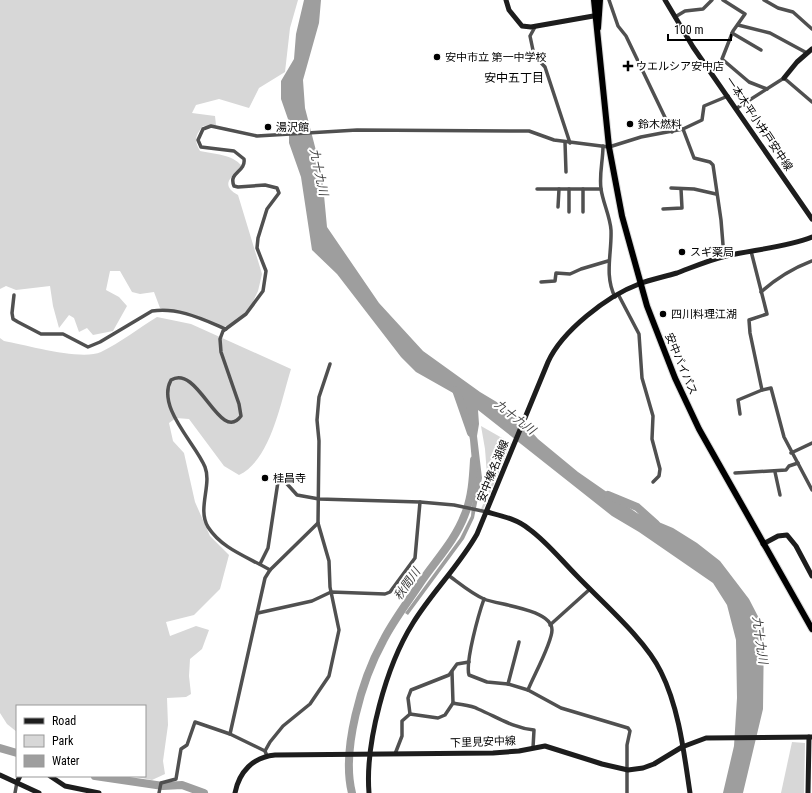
<svg xmlns="http://www.w3.org/2000/svg" width="812" height="793" viewBox="0 0 812 793" font-family="'Roboto Condensed','Noto Sans JP',sans-serif">
	<style>
		.green { fill: #d7d7d7 }
		.water { fill: #9e9e9e }
		.lines { fill: none; stroke-linecap: round; stroke-linejoin: round }
		.river { stroke: #9e9e9e; stroke-width: 8 }
		.highway-casing { stroke: #dbdbdb; stroke-width: 8 }
		.street { stroke: #505050; stroke-width: 3.5 }
		.secondary { stroke: #1d1d1d; stroke-width: 5 }
		.highway { stroke: #000; stroke-width: 6 }
		.poi-dot { fill: #000; stroke: #fff; stroke-width: 1.5 }
		.labels { text-anchor: middle; dominant-baseline: central; stroke-width: 4; stroke-linejoin: round; paint-order: stroke }
		.poi-label { font-size: 11px; fill: #000; stroke: #fff; text-anchor: start }
		.street-label { font-size: 11px; fill: #000; stroke: #fff }
		.neighbourhood-label { font-size: 12px; fill: #000; stroke: #fff }
		.water-label { font-size: 12px; font-style: italic; fill: #3f3f3f; stroke: #fff }
	</style>
	<rect width="100%" height="100%" fill="#fff"/>
	<g class="green">
		<path d="M0,0H298L290,28L285,72L259,88L249,108L219,99L196,105L192,113L215,116L216,125L203,126C195,135 194,141 200,151C214,154 232,154 242,166L241,170C229,177 221,186 238,195L262,274L258,291L251,306L240,319L228,326H221L187,315L160,308L154,292L140,294L132,292L120,271H110L106,290L119,297L127,306L113,331L93,335L87,328L79,332L74,318L69,315L59,328L53,306L50,286L16,290L6,286L0,289Z"/>
		<path d="M157,317L191,324L291,369C281,401 271,460 239,475L224,466L189,419L176,418L169,423L173,441L184,453L195,502L210,536L229,555L220,589L194,615L166,622L170,636L196,626L209,630L202,649L190,659L189,676L191,694L186,697L167,698L168,725L163,761L165,774L152,780L131,776H145V706H17V732L7,724L0,713V338L4,341C27,345 81,361 101,352C120,343 139,328 157,317Z"/>
		<polygon points="481,426 511,443 483,510 481,509 484,502 487,475 485,449"/>
		<polygon points="792,742 805,743 804,793 781,793"/>
	</g>
	<polygon class="water" points="304,0 321,0 319,23 303,80 305,108 322,174 327,227 379,303 423,351 480,392 515,413 538,439 578,472 637,513 673,528 697,543 720,561 749,599 764,628 763,709 743,793 723,793 734,746 737,698 736,640 727,605 713,583 639,532 612,516 478,410 479,424 477,436 482,478 474,518 464,539 408,615 405,613 460,538 471,516 474,484 470,440 462,398 416,372 401,357 337,274 312,250 301,177 289,143 289,122 281,99 281,81 294,59 296,34"/>
	<g class="lines">
		<g class="river">
			<polyline points="456,390 471,433"/>
			<polyline points="608,495 637,507 656,524"/>
			<polyline points="0,748 17,753"/>
			<polyline points="95,776 163,786 182,785 204,793"/>
			<path d="M352,793C341,750 362,679 383,641C393,621 407,603 419,585C435,561 455,541 465,514C472,497 473,477 474,460"/>
		</g>
		<g class="highway-casing">
			<g id="highway">
				<polyline points="594,0 609,147 622,216 647,306 675,378 699,429 812,629"/>
				<polyline points="598,28 600,0"/>
			</g>
		</g>
		<g class="street">
			<polyline points="609,0 618,26 626,36 672,132"/>
			<polyline points="723,0 745,14 733,31 722,59 749,82 767,89"/>
			<polyline points="764,0 778,8 793,12 812,29"/>
			<polyline points="675,17 685,11 703,9 712,0"/>
			<polyline points="738,25 770,33 807,53"/>
			<polyline points="535,27 530,36 534,55 545,67 570,143"/>
			<polyline points="732,33 761,50"/>
			<polyline points="737,108 784,78 812,102"/>
			<polyline points="683,129 694,158 710,162 713,165 721,220 724,257"/>
			<polyline points="565,142 566,172"/>
			<path d="M603,146C603,161 599,174 601,189C603,203 610,216 611,230C612,253 604,275 615,297"/>
			<polyline points="671,188 694,189 716,194"/>
			<polyline points="537,189 601,189"/>
			<polyline points="558,207 559,189"/>
			<polyline points="663,209 682,208 681,189"/>
			<polyline points="569,212 569,189"/>
			<polyline points="583,212 583,189"/>
			<polyline points="751,251 767,314 749,320 750,333 762,390 771,388 784,437 812,490"/>
			<polyline points="541,282 555,281 556,273 570,274 581,269 608,261"/>
			<path d="M761,292C777,278 791,269 812,261"/>
			<polyline points="618,294 639,334 642,378 653,416 652,439 660,469 659,476 653,482"/>
			<path d="M14,295L12,313L13,319L18,322L41,334H63L88,347L100,342L152,311C178,307 202,319 226,329"/>
			<polyline points="740,414 738,400 762,390"/>
			<polyline points="791,453 812,443"/>
			<polyline points="775,472 780,495"/>
			<polyline points="735,473 786,470 789,466 798,463"/>
			<polyline points="279,475 297,495 319,499 420,502 454,505 487,512"/>
			<polyline points="260,564 268,548 279,475"/>
			<path d="M270,570C248,557 222,549 208,527C197,509 212,485 205,467C196,444 156,407 171,380C198,363 220,445 241,416L239,404L221,352L220,339L223,331L246,314L263,291L266,271L257,248L258,238L267,209L279,193L277,188L265,185L238,187L234,186C228,172 246,172 244,159L234,151L201,147L198,140L203,129L211,126L257,136L357,130L529,131L554,140L609,147L641,137L683,129L702,120L704,106L728,96"/>
			<path d="M448,575C459,583 472,594 484,599C498,605 552,609 552,630C552,643 533,677 528,690"/>
			<path d="M484,599C479,613 465,662 469,675L487,682L508,684L528,690L561,708L628,728L630,731L627,745V793"/>
			<polyline points="258,613 312,601 331,592 385,594 390,592 415,558 420,502"/>
			<polyline points="550,625 590,589"/>
			<polyline points="452,672 453,703"/>
			<polyline points="508,684 519,642"/>
			<polyline points="410,714 408,698 411,690 449,675 457,664 469,662"/>
			<polyline points="230,734 265,578 270,570 318,523"/>
			<polyline points="265,751 270,742 283,726 310,704 329,676 339,630 330,587 329,561 318,523 319,441 317,420 319,397 330,364"/>
			<path d="M395,754L402,736V721L410,714L438,718L445,715L453,703C461,705 471,705 478,709C497,717 513,728 534,730L533,748"/>
			<polyline points="15,793 17,782"/>
			<polyline points="159,793 161,783 176,779 181,749 187,745 195,722 230,734 265,751 267,756"/>
		</g>
		<g class="secondary">
			<polyline points="506,0 509,10 522,26 531,27 599,15"/>
			<polyline points="665,0 693,47 812,219"/>
			<polyline points="784,78 797,62 812,49"/>
			<path d="M487,512C502,516 517,519 529,529C547,542 561,560 577,576C602,602 646,640 661,672C679,708 684,753 690,793"/>
			<polyline points="763,544 778,536 787,535 796,546 812,576"/>
			<polyline points="0,775 39,793"/>
			<polyline points="50,776 65,786 99,793"/>
			<polyline points="17,782 20,776"/>
			<path d="M235,793C239,772 253,757 275,755L493,753L519,751L545,746L602,764L628,770L643,768L654,764L682,747L706,738L812,737"/>
			<path d="M369,793C365,743 386,666 413,623C432,592 459,566 477,534L548,362C562,331 607,296 639,284C651,279 664,277 677,273C693,267 709,260 726,256C752,250 787,247 812,237"/>
			<polyline points="808,793 809,737"/>
		</g>
		<use href="#highway" class="highway"/>
	</g>
	<g class="poi-dot">
		<circle cx="437" cy="57" r="4"/>
		<path d="M626 60h4v4h4v4h-4v4h-4v-4h-4v-4h4z"/>
		<circle cx="630" cy="124" r="4"/>
		<circle cx="268" cy="127" r="4"/>
		<circle cx="682" cy="252" r="4"/>
		<circle cx="663" cy="314" r="4"/>
		<circle cx="265" cy="478" r="4"/>
	</g>
	<g class="labels">
		<g class="poi-label">
			<text x="445" y="57">安中市立 第一中学校</text>
			<text x="636" y="66">ウエルシア安中店</text>
			<text x="638" y="124">鈴木燃料</text>
			<text x="276" y="127">湯沢館</text>
			<text x="690" y="252">スギ薬局</text>
			<text x="671" y="314">四川料理江湖</text>
			<text x="273" y="478">桂昌寺</text>
		</g>
		<g class="street-label">
			<text transform="translate(759 124) rotate(56)">一本木平小井戸安中線</text>
			<text transform="translate(681 364) rotate(67)">安中バイパス</text>
			<text transform="translate(493 471) rotate(-68)">安中榛名湖線</text>
			<text transform="translate(483 742) rotate(-2)">下里見安中線</text>
		</g>
		<g class="neighbourhood-label">
			<text x="514" y="78">安中五丁目</text>
		</g>
		<g class="water-label">
			<text transform="translate(319 172) rotate(78)">九十九川</text>
			<text transform="translate(515 417) rotate(38)">九十九川</text>
			<text transform="translate(407 584) rotate(-55)">秋間川</text>
			<text transform="translate(760 640) rotate(82)">九十九川</text>
		</g>
	</g>
	<rect x="16" y="705" width="130" height="72" fill="#ffffff" stroke="#999999"/>
	<rect x="24" y="718" width="20" height="6" fill="#1d1d1d" stroke="#999999"/>
	<text x="52" y="725" font-size="12" fill="#000000">Road</text>
	<rect x="24" y="735" width="20" height="12" fill="#d7d7d7" stroke="#999999"/>
	<text x="52" y="745" font-size="12" fill="#000000">Park</text>
	<rect x="24" y="755" width="20" height="12" fill="#9e9e9e" stroke="#999999"/>
	<text x="52" y="765" font-size="12" fill="#000000">Water</text>
	<path d="M668 34v6h63v-6" fill="none" stroke="#000000" stroke-width="2"/>
	<text x="674" y="34" font-size="12" fill="#000000" stroke="#ffffff" stroke-width="3" paint-order="stroke">100 m</text>
</svg>
